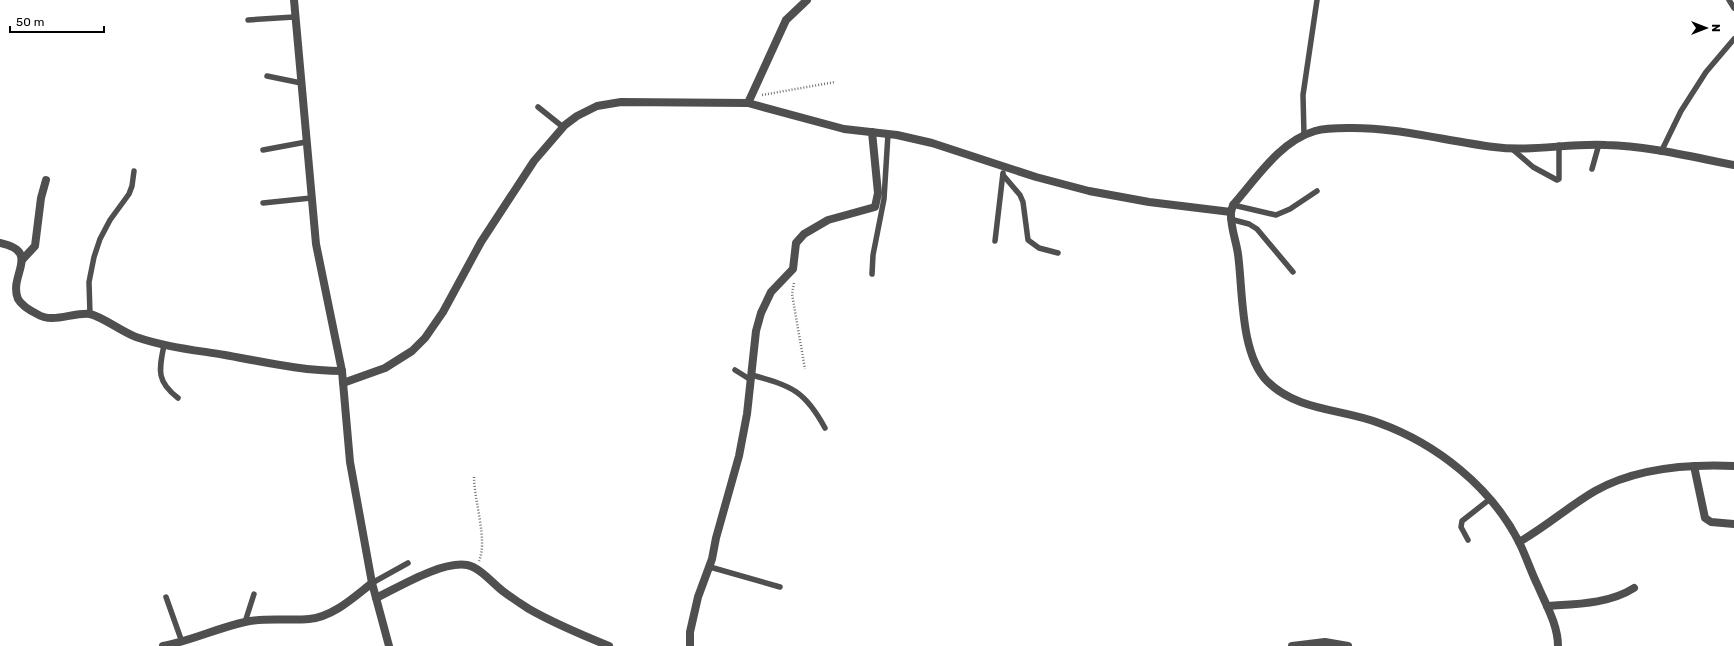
<svg xmlns="http://www.w3.org/2000/svg" width="1734" height="646" viewBox="0 0 1734 646" font-family="Rubik,sans-serif">
	<style>
		.lines { fill: none; stroke-linecap: round; stroke-linejoin: round }
		.path { stroke: #717171; stroke-width: 2.5; stroke-dasharray: 1 2; stroke-linecap: butt }
		.service { stroke: #4f4f4f; stroke-width: 5.5 }
		.minor { stroke: #4f4f4f; stroke-width: 8 }
	</style>
	<rect width="100%" height="100%" fill="#fff"/>
	<g class="lines">
		<g class="path">
			<polyline points="762,95 835,82"/>
			<polyline points="794,283 792,294 805,369"/>
			<path d="M474,477C474,500 488,541 479,561"/>
		</g>
		<g class="service">
			<polyline points="1729,0 1734,8"/>
			<polyline points="248,20 294,17"/>
			<polyline points="267,76 301,83"/>
			<polyline points="538,107 563,127"/>
			<polyline points="1304,135 1303,95 1317,0"/>
			<polyline points="1511,148 1533,167 1557,180 1559,179 1559,145"/>
			<polyline points="263,150 306,142"/>
			<polyline points="1661,152 1681,111 1706,72 1734,39"/>
			<polyline points="1592,169 1599,144"/>
			<polyline points="1003,175 1020,195 1023,202 1028,240 1039,248 1058,253"/>
			<polyline points="263,203 311,198"/>
			<polyline points="1233,205 1276,215 1290,209 1317,191"/>
			<polyline points="1230,219 1249,224 1257,229 1293,272"/>
			<polyline points="995,241 1003,173"/>
			<polyline points="872,274 873,255 884,199 888,134"/>
			<polyline points="90,314 89,282 94,257 100,239 110,220 129,194 132,186 134,171"/>
			<path d="M164,345C159,370 156,381 178,398"/>
			<polyline points="735,370 751,380"/>
			<path d="M752,375C792,386 805,391 825,428"/>
			<polyline points="1468,540 1461,527 1462,521 1490,499"/>
			<polyline points="710,567 780,587"/>
			<polyline points="372,583 408,563"/>
			<polyline points="166,597 182,642"/>
			<polyline points="245,622 254,594"/>
		</g>
		<g class="minor">
			<polyline points="294,0 316,244 342,371 350,462 372,583 389,646"/>
			<path d="M748,103L844,129L897,135L932,143L1036,177L1089,191L1149,202L1231,212L1233,205C1256,179 1280,141 1315,131C1325,128 1337,128 1348,128C1397,127 1445,141 1494,147C1531,152 1569,143 1606,145C1649,146 1692,157 1734,165"/>
			<path d="M1231,212C1230,226 1236,240 1238,254C1243,291 1240,353 1267,381C1296,411 1343,409 1379,423C1437,444 1491,487 1519,542C1526,556 1531,572 1538,586C1546,605 1558,625 1558,646"/>
			<path d="M0,243C42,252 8,275 18,299C22,306 31,311 37,314C52,324 73,312 90,314C103,317 122,332 136,337C165,347 195,350 225,355C264,362 303,371 342,371"/>
			<polyline points="22,260 35,246 41,198 46,180"/>
			<polyline points="343,383 385,368 412,351 425,338 443,312 481,242 534,161 565,125 577,116 597,106 621,102 748,103 786,20 807,0"/>
			<polyline points="1694,466 1705,518 1711,522 1734,524"/>
			<path d="M1519,542C1546,527 1569,506 1595,491C1636,468 1688,464 1734,466"/>
			<path d="M376,598C399,587 441,561 467,565C481,568 493,584 504,592C512,598 521,604 529,609C555,624 582,635 609,646"/>
			<path d="M1547,606C1576,604 1609,604 1634,588"/>
			<path d="M163,646C191,641 217,628 245,622C266,617 288,621 309,619C333,617 354,597 372,583"/>
			<polyline points="690,646 690,632 698,597 712,559 716,538 739,456 747,414 756,331 761,313 771,292 793,269 796,243 804,234 828,220 875,207 878,193 872,132"/>
			<polyline points="1292,646 1325,642 1348,646"/>
		</g>
	</g>
	<g transform="translate(1706 28) rotate(90)" stroke="#ffffff" stroke-width="3" paint-order="stroke">
	<path d="M0-3L7 15L0 10L-7 15Z" fill="#000000"/>
	<text y="-6" font-size="11" font-weight="bold" text-anchor="middle" fill="#000000">N</text>
	</g>
	<path d="M10 26v6h94v-6" fill="none" stroke="#000000" stroke-width="2"/>
	<text x="16" y="26" font-size="12" fill="#000000" stroke="#ffffff" stroke-width="3" paint-order="stroke">50 m</text>
</svg>
